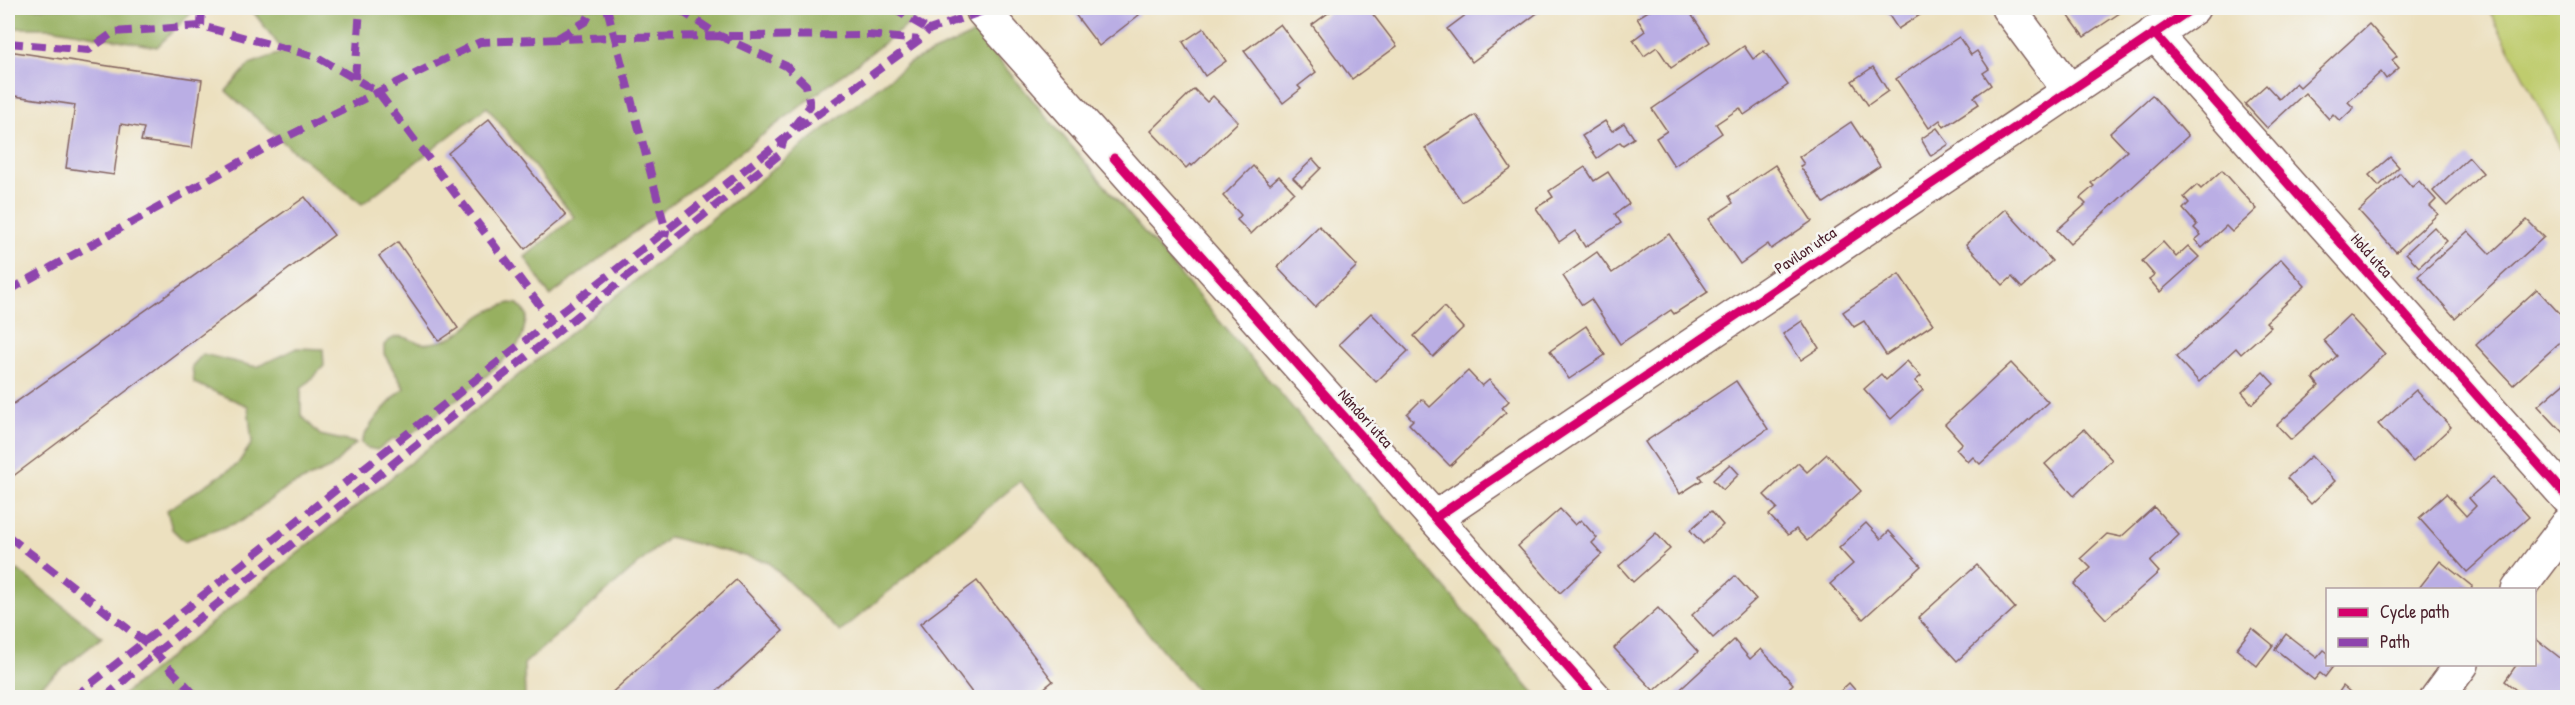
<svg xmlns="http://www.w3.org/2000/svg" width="2575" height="705" viewBox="0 0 2575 705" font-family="'Patrick Hand',sans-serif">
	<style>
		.green { fill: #bfcc6e; stroke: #84764c; stroke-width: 1.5 }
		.forest { fill: #97b061; stroke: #706846; stroke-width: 1.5 }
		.building { fill: #baaee4 }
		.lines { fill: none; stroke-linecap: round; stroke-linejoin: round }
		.minor-casing { stroke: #83635f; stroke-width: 36 }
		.minor { stroke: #fff; stroke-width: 33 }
		.quiet { stroke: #8e44ad; stroke-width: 8; stroke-dasharray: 15 8; stroke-linecap: butt }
		.cycleway-casing { stroke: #f6f6f2; stroke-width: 13 }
		.cycleway { stroke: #d6006c; stroke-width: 9 }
		.labels { text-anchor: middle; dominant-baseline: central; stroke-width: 5; stroke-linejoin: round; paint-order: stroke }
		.street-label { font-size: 16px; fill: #4a1f2b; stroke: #f6f6f2 }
	</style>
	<rect width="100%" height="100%" fill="#f6f6f2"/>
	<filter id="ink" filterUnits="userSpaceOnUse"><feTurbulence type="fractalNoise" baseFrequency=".0167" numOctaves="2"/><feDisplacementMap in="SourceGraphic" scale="12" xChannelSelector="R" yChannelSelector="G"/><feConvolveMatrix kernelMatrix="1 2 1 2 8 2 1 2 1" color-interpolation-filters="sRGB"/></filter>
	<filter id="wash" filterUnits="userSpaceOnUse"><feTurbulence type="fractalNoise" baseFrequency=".008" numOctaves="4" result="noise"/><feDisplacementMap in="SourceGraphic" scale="24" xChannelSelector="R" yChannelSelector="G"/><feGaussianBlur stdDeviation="1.35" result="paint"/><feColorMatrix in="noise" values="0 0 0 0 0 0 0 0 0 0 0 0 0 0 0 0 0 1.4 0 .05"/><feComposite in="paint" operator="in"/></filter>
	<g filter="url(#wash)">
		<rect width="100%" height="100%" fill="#ece0bf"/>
		<polygon class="green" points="2488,8 2567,8 2568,144 2562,151"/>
		<g class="forest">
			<polygon points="8,8 196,8 157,47 51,28 8,28"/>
			<polygon points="245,8 930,8 550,296 525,257 574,217 487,107 362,204 291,149 226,91 250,64 284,52 251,9"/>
			<polygon points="976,33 1537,697 1202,697 1020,481 840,632 768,562 669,537 524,664 525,697 120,697 793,153 911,62"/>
			<path d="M510,303L518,304L527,315L522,338L515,349L481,381L415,431L403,439H393L377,450L368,448L361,443C370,421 387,405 404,388L384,354V345C404,325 410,347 431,343C456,339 461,331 480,316C488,310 500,307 510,303Z"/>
			<polygon points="297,348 323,349 324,366 301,389 301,415 320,435 356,443 331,468 286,488 242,521 184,541 172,529 167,510 237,465 252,443 248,406 194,383 192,366 203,354 257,367"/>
			<polygon points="18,570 102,637 27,697 8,697 8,579"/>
		</g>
		<g id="blocks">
			<g class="building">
				<polygon points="1082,8 1133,8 1139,15 1099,46 1074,13"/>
				<polygon points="1335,8 1368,8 1397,46 1352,79 1312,25"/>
				<polygon points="1475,8 1544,8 1472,62 1447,29"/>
				<polygon points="1653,8 1687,8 1710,42 1671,68 1657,47 1644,56 1633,40 1645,31 1637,18"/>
				<polygon points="1884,8 1931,8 1898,29"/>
				<polygon points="2063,8 2127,8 2084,37"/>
				<polygon points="1280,24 1316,72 1298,86 1301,89 1283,103 1244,51"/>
				<polygon points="2369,24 2397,56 2392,60 2399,68 2386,79 2381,72 2348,102 2354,108 2340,121 2333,114 2329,119 2305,93 2267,128 2245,104 2266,85 2279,99 2296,83 2300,87"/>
				<polygon points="1204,28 1226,61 1205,76 1183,42"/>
				<polygon points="1959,37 1971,55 1977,51 1989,69 1983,73 1991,85 1974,97 1979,104 1944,127 1940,120 1929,128 1896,79"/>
				<polygon points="1744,46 1753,59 1764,51 1788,85 1744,115 1740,108 1716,124 1722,133 1674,166 1656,138 1667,131 1652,109"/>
				<polygon points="8,51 202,80 192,148 141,141 144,128 121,124 114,175 66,168 75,105 8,95"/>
				<polygon points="1873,67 1888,91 1868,105 1852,81"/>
				<polygon points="1194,89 1207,102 1213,96 1238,122 1192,166 1190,164 1186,168 1151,131"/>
				<polygon points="2152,95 2188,136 2070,244 2057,230 2086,204 2080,198 2094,186 2091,183 2127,151 2110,133"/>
				<polygon points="1475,115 1511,169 1462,202 1425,148"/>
				<polygon points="489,119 566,215 525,249 448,153"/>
				<polygon points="1605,121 1612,131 1624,123 1634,138 1623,145 1620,142 1597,158 1582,136"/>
				<polygon points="1851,122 1880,166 1824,203 1800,166 1804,164 1799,157"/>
				<polygon points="1937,128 1949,144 1931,156 1921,139"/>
				<polygon points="2390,157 2399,167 2379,186 2369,175"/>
				<polygon points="2469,157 2483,173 2447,206 2433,191"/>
				<polygon points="1313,159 1321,168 1302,187 1293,178"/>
				<polygon points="1775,165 1812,221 1771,249 1768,244 1740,264 1709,219 1733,203 1729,196"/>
				<polygon points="1253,166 1270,184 1279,176 1294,192 1251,234 1237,220 1241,215 1223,196"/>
				<polygon points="1585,167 1594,181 1608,172 1629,204 1615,214 1621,223 1585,247 1575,231 1559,242 1536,208 1553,197 1549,191"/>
				<polygon points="2222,170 2257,209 2232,232 2226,226 2202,248 2195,240 2201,235 2194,228 2197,225 2183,209 2189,203 2184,197 2197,185 2201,189"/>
				<polygon points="2400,173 2412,187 2419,181 2436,200 2430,206 2438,214 2396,252 2359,211"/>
				<polygon points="305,197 334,235 12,477 8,470 8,408"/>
				<polygon points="2005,209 2052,261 2022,288 2012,277 2003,285 1966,244"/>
				<polygon points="2527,220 2544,237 2455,318 2418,276 2468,231 2490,254"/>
				<polygon points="1319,226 1357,266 1315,307 1277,267"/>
				<polygon points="2434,227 2447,241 2419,267 2406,253"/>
				<polygon points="1669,234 1708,292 1674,314 1671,310 1620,344 1591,299 1582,305 1563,276 1597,252 1612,273"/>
				<polygon points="398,242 458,328 439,341 379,256"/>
				<polygon points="2163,242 2176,257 2188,246 2199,257 2160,292 2149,279 2154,275 2142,261"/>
				<polygon points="2281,259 2305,286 2266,322 2271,327 2241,354 2236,348 2199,382 2176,357"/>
				<polygon points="1899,274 1933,324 1886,355 1864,321 1854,327 1843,312"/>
				<polygon points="2537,289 2568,323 2568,335 2513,385 2476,345"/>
				<polygon points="1444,307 1463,328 1433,357 1414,336"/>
				<polygon points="1371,313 1408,351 1376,382 1339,344"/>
				<polygon points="2349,315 2385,354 2291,440 2277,425 2319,386 2313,378 2337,356 2323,340"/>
				<polygon points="1802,321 1819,348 1801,360 1783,334"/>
				<polygon points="1586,326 1605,355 1569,379 1550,351"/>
				<polygon points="1907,361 1921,376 1915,381 1923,390 1891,419 1864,389 1881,374 1886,380"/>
				<polygon points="2011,363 2048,402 1980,464 1973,457 1968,462 1956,449 1962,443 1945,424"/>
				<polygon points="1468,371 1482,386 1489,380 1509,401 1502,408 1506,412 1450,466 1409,424 1413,420 1407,414 1422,399 1430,407"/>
				<polygon points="2263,372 2274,384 2252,404 2242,392"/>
				<polygon points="2568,380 2568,438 2538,406"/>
				<polygon points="1736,381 1768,429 1699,476 1702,480 1680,494 1645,442"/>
				<polygon points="2416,390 2451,427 2413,462 2378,424"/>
				<polygon points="2084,429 2112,460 2074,496 2045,464"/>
				<polygon points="1827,454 1861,491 1807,541 1796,529 1788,535 1769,515 1777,508 1764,495 1798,463 1807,472"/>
				<polygon points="2311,456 2335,481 2311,504 2287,478"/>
				<polygon points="1730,464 1739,474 1723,490 1713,480"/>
				<polygon points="2493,477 2529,517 2467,572 2419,518 2446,494 2466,516 2476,506 2469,498"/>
				<polygon points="2154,507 2179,535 2150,562 2159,572 2106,619 2074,584 2091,568 2081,558 2107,534 2121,537"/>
				<polygon points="1560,509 1575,525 1581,520 1597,538 1592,543 1602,554 1560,593 1518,546"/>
				<polygon points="1711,511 1723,525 1703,544 1690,530"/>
				<polygon points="1866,523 1881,539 1889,531 1921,566 1863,619 1830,584 1853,564 1839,548"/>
				<polygon points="1656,533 1670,549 1633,582 1619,566"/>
				<polygon points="2440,561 2473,587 2471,590 2419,588"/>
				<polygon points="1977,565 2015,608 1957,661 1918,618"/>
				<polygon points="1735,576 1756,599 1713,638 1692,615"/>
				<polygon points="736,580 783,631 709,698 606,698"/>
				<polygon points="977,581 1053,681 1032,698 976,698 920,624"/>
				<polygon points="1658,608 1698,652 1654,691 1614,648"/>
				<polygon points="2252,628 2273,645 2257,666 2236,649"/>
				<polygon points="2286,634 2317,658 2324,650 2328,653 2328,664 2335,664 2325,677 2320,673 2314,680 2275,649"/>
				<polygon points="2536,639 2568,664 2568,692 2563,698 2526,698 2505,681 2517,664 2534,664"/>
				<polygon points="1734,640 1750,659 1761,649 1793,684 1779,698 1671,698"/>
				<polygon points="1849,683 1862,698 1833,698"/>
				<polygon points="2343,686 2357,698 2335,698"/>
			</g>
		</g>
	</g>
	<g filter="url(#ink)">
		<use href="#blocks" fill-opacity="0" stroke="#83635f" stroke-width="1.5"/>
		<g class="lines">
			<g class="minor-casing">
				<g id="minor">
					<polyline points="987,8 983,11 1595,698"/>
					<polyline points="2008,8 2069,90"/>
					<polyline points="2154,33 2568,498"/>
					<polyline points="1435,518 2193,8"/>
					<polyline points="2518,590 2568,524"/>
					<polyline points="2437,698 2462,664"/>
				</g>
			</g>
			<use href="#minor" class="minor"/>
			<g class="quiet">
				<polyline points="607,8 666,231 665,237"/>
				<polyline points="892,8 929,30"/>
				<polyline points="201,26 202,8"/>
				<polyline points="558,38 586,21 593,8"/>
				<polyline points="8,43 89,50 114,32 201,26 317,57 378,92 551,320"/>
				<polyline points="355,79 360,8"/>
				<polyline points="8,291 278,141 480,42 615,37 867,35 919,40"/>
				<polyline points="8,536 145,642 198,698"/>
				<polyline points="73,698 551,320 784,139 919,40 929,30 983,11"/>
				<polyline points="104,698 157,652 779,155 784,139 810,106 806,85 786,66 718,35 677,8"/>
			</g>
			<g class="cycleway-casing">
				<g id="cycleway">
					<polyline points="2154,33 2568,498"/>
					<polyline points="1114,158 1595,698"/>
					<polyline points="1435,518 2193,8"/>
				</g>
			</g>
			<use href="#cycleway" class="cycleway"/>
		</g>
	</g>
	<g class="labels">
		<g class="street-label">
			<text transform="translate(1805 250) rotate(-34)">Pavilon utca</text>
			<text transform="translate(2372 255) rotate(48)">Hold utca</text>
			<text transform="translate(1366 418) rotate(48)">Nándori utca</text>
		</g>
	</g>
	<rect width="2575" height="705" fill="none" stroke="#f6f6f2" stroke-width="30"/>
	<rect x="2326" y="588" width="210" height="78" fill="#f6f6f2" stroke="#b1a0a2" stroke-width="1.5"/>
	<rect x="2338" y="608" width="30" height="9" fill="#d6006c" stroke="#b1a0a2" stroke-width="1.5"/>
	<text x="2380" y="618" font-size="18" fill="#4a1f2b">Cycle path</text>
	<rect x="2338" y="638" width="30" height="9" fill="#8e44ad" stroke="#b1a0a2" stroke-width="1.5"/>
	<text x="2380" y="648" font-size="18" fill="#4a1f2b">Path</text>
</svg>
